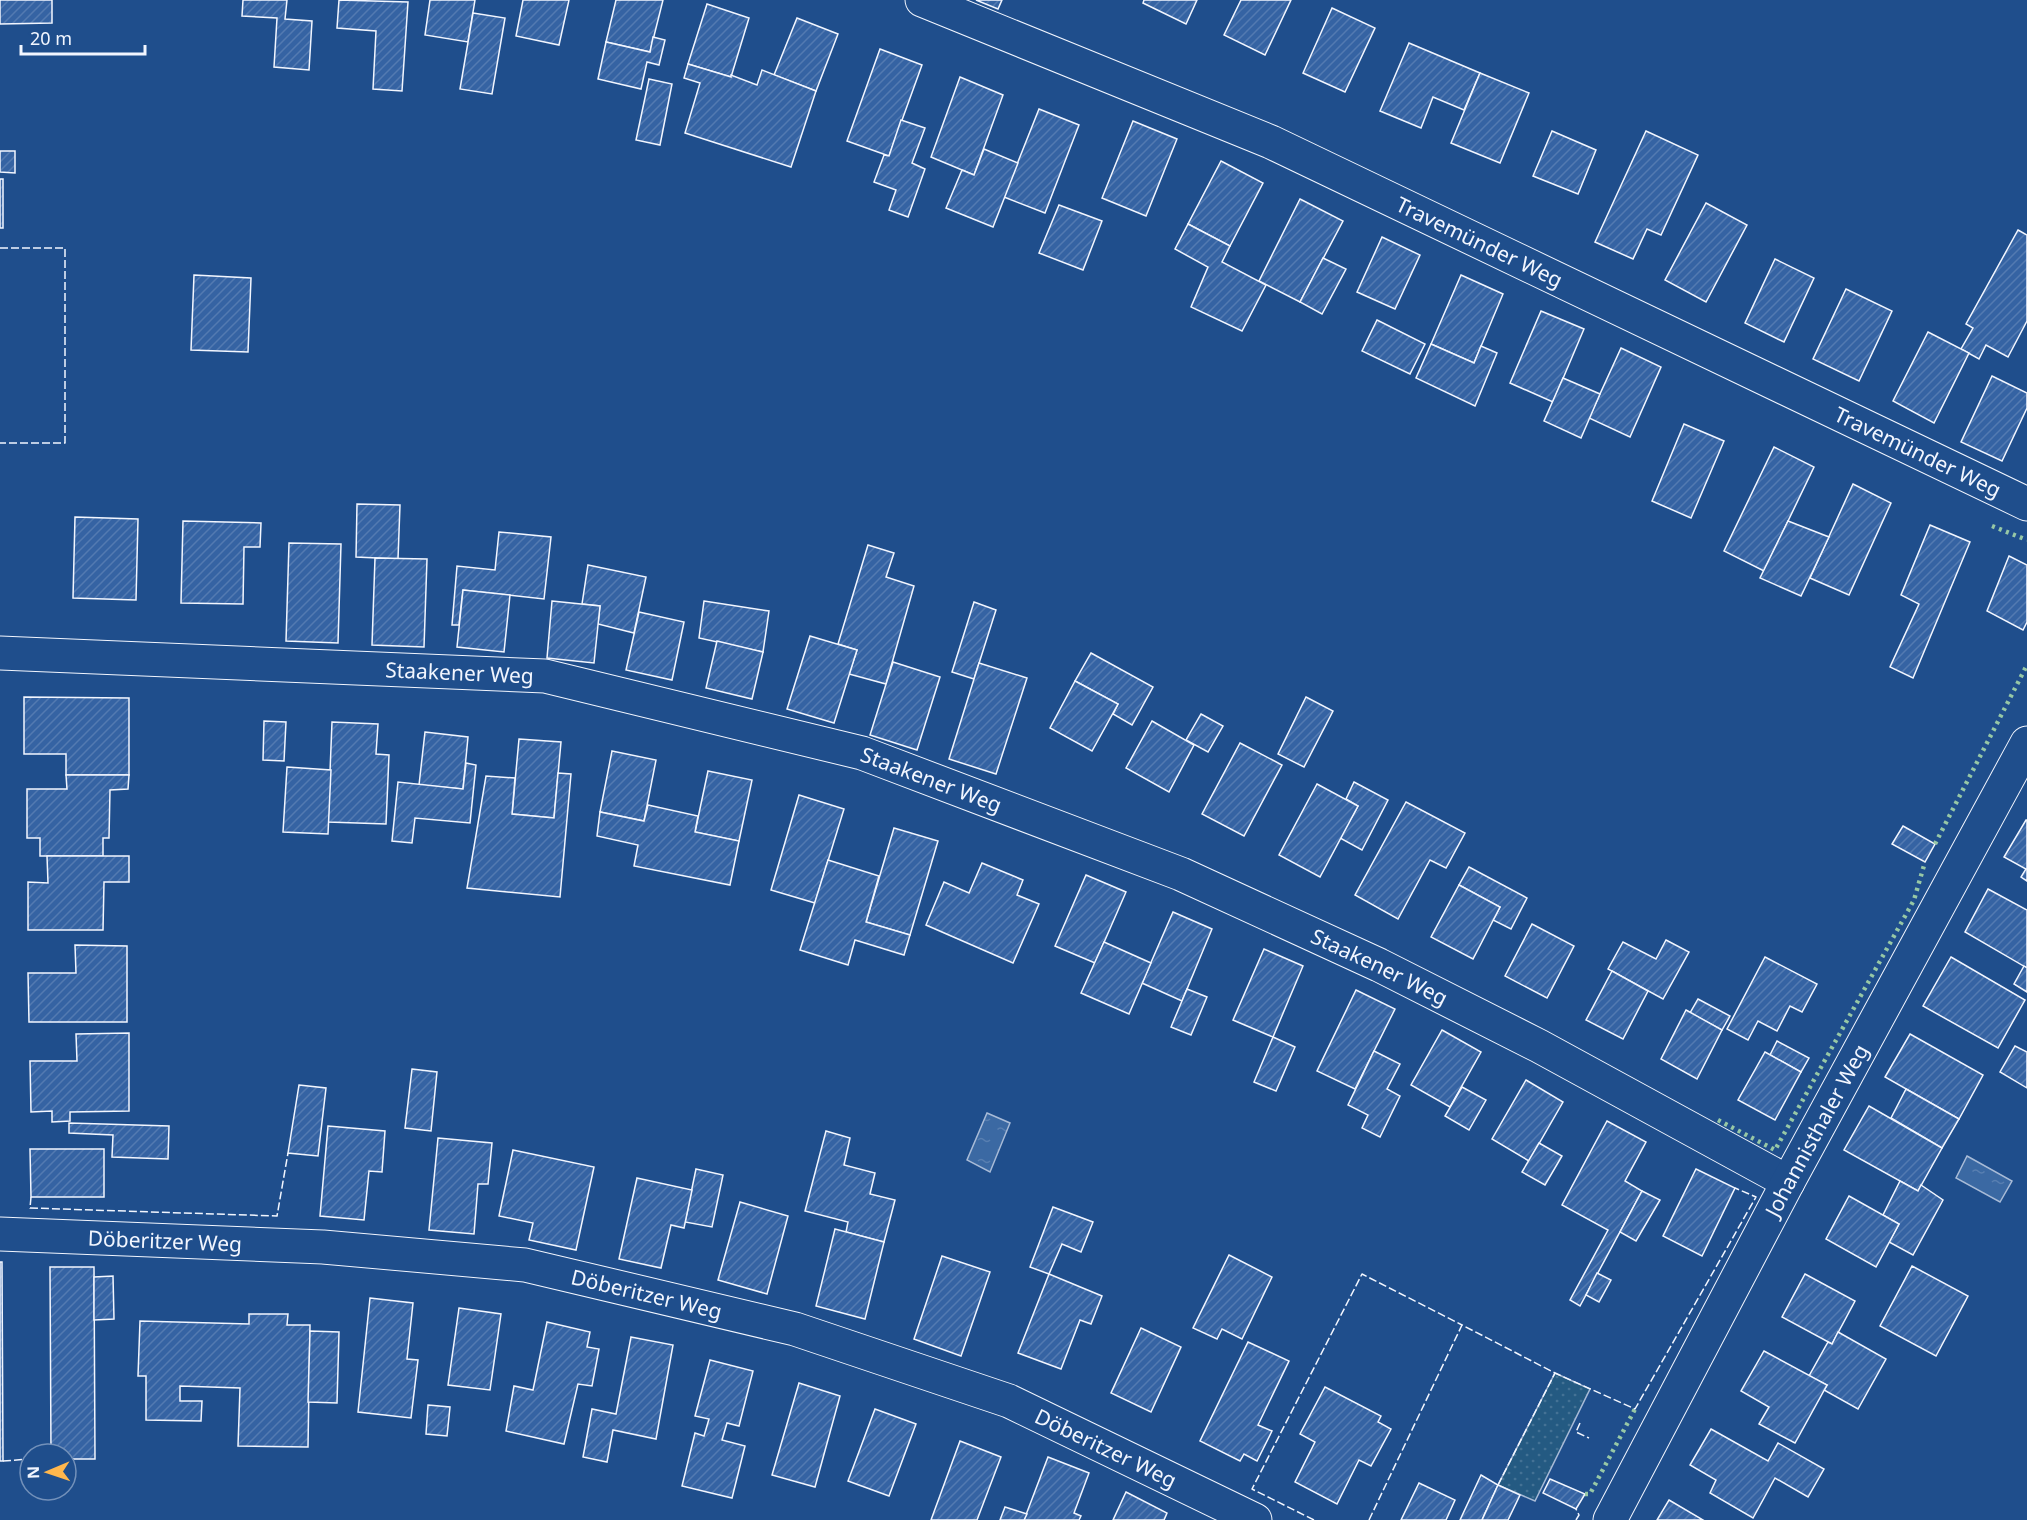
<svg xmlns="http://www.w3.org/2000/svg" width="2027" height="1520" viewBox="0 0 2027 1520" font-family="'Noto Sans',sans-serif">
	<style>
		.grass { fill: url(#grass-dots); stroke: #a8bbd7; stroke-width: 1.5 }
		.water { fill: url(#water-ripples); stroke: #a8bbd7; stroke-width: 1.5 }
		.building { fill: url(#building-hatch); stroke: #f2f6ff; stroke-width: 1.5 }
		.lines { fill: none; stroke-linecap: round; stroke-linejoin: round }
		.minor-casing { stroke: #f2f6ff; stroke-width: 35 }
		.minor { stroke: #1f4e8c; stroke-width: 33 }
		.hedge { stroke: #97c8a6; stroke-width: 4.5; stroke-dasharray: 3 4.5; stroke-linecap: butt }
		.fence { stroke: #f2f6ff; stroke-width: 1.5; stroke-dasharray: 8 3; stroke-linecap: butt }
		.labels { text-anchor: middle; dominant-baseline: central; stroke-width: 4.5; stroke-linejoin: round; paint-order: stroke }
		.street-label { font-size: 21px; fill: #f2f6ff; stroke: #1f4e8c }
	</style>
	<defs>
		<pattern id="grass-dots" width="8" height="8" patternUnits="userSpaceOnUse" patternTransform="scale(1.5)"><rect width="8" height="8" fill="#245a82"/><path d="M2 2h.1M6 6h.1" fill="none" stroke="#447295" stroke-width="1.8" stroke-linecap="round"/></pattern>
		<pattern id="water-ripples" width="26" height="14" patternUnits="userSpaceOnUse" patternTransform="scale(1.5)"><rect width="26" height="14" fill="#3b69a3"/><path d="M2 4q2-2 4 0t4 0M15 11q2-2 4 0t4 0" fill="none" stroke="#587fb1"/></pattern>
		<pattern id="building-hatch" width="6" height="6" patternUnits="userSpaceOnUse" patternTransform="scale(1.5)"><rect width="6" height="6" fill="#3563a3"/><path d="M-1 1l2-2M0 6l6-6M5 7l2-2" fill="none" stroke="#537ab1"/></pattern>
	</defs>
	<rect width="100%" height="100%" fill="#1f4e8c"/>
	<polygon class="grass" points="1555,1373 1590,1389 1535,1501 1498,1485"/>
	<g class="water">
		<polygon points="987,1113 1010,1123 990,1172 967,1160"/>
		<polygon points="1967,1156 2012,1181 2000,1202 1956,1178"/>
	</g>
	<g class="building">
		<polygon points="0,0 52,0 52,23 0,24"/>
		<polygon points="243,0 287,0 285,19 312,21 309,70 274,67 277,18 242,16"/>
		<polygon points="339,0 408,2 402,91 373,89 376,31 337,28"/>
		<polygon points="430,0 475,0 468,42 425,35"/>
		<polygon points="523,0 569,0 559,45 516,36"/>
		<polygon points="616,0 663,0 650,52 606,42"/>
		<polygon points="976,0 1002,0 998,9"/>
		<polygon points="1144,0 1197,0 1186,24 1143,3"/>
		<polygon points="1241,0 1291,0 1265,55 1224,35"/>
		<polygon points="707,4 749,18 731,77 688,64"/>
		<polygon points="1332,8 1375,28 1345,92 1303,73"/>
		<polygon points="473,13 505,18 492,94 460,89"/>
		<polygon points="797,18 838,34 816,91 774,75"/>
		<polygon points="653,37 665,40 659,65 647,62 641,89 598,79 606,42 650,52"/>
		<polygon points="1409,43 1480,73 1464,110 1433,97 1421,128 1380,111"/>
		<polygon points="880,49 922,65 889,156 847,141"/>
		<polygon points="688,64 731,77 731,75 757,85 762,70 816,91 791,167 685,133 700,83 684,78"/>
		<polygon points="1480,73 1529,93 1500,163 1451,143"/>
		<polygon points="960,77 1003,95 974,175 931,157"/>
		<polygon points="649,79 672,84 660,145 636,140"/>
		<polygon points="1039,109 1079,125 1045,213 1004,197"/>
		<polygon points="901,120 925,128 912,163 925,169 908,217 889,210 896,190 874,182 884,155 889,156"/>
		<polygon points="1133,121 1177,139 1146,216 1102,198"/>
		<polygon points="1552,131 1596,150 1578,194 1533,176"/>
		<polygon points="1646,131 1698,155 1661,235 1647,229 1633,259 1595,242"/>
		<polygon points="984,149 1018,163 993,227 946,208 962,170 974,175"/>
		<polygon points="0,151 15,151 15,173 0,172"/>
		<polygon points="1221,161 1263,183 1230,246 1188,224"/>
		<rect x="0" y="179" width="3" height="49"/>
		<polygon points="1300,199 1343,221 1300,302 1259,281"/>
		<polygon points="1706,203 1747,225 1706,302 1665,280"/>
		<polygon points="1059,205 1102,221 1083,270 1039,253"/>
		<polygon points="1188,224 1230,246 1222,262 1266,285 1242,331 1191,307 1208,267 1175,249"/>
		<polygon points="2018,230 2027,235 2027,321 2008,357 1986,345 1979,359 1961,349 1973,328 1966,324"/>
		<polygon points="1382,237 1420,255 1395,309 1357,292"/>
		<polygon points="1323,258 1346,269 1322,314 1300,302"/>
		<polygon points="1775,259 1814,278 1784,342 1745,323"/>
		<polygon points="194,275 251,278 248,352 191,350"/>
		<polygon points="1461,275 1503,294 1474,363 1431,344"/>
		<polygon points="1846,289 1892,311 1859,381 1813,359"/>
		<polygon points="1541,311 1584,329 1553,402 1510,383"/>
		<polygon points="1377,320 1425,344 1410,374 1362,351"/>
		<polygon points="1928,332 1969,353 1934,423 1893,401"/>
		<polygon points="1431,344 1474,363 1481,346 1497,353 1475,406 1416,378"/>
		<polygon points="1621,348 1661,367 1630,437 1589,418"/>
		<polygon points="1992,376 2027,393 2027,408 2002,461 1961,442"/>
		<polygon points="1563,378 1600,394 1581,438 1544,421"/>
		<polygon points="1684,424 1724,441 1691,518 1652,501"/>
		<polygon points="1774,447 1814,467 1764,571 1724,551"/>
		<polygon points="1853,484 1891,503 1849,595 1810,578"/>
		<polygon points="357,504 400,505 398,559 356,557"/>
		<polygon points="75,517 138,519 136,600 73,598"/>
		<polygon points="183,521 261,523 260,547 244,547 243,604 181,603"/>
		<polygon points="1788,521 1829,537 1801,596 1760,578"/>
		<polygon points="1930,525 1970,542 1913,678 1890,667 1919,604 1901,595"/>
		<polygon points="499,532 551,537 544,599 463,590 459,625 452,625 457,566 495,570"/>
		<polygon points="289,543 341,544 338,643 286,641"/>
		<polygon points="868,545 894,553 886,577 914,586 886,684 849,674 857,650 838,644"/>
		<polygon points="2009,556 2027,565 2027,622 2023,630 1987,611"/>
		<polygon points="375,558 427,559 424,647 372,645"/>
		<polygon points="588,565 646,577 634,633 598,624 600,606 582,604"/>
		<polygon points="463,590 510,595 504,652 457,647"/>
		<polygon points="552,601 600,606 594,663 547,658"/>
		<polygon points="704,601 769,611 763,652 699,638"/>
		<polygon points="974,602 996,610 974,679 952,672"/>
		<polygon points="639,612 684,622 672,680 626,670"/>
		<polygon points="810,636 857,650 834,723 787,709"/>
		<polygon points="717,641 763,652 752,699 706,688"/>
		<polygon points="1091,653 1153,687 1132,725 1113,714 1118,704 1075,681"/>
		<polygon points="893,662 940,677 917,750 870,735"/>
		<polygon points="979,663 1027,678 996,774 949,759"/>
		<polygon points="1075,681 1118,704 1092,751 1050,728"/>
		<polygon points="24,697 129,698 129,775 66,775 66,754 24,754"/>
		<polygon points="1306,697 1333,711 1304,767 1278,754"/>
		<polygon points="1201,714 1223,726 1208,752 1186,740"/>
		<polygon points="264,721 286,722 284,761 263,760"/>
		<polygon points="1152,721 1194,745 1169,792 1126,768"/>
		<polygon points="332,722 378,724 376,754 389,755 386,824 328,822"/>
		<polygon points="425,732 468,737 463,789 419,785"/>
		<polygon points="519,739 561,742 554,818 512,814"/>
		<polygon points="1240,743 1282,765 1244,836 1202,814"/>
		<polygon points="612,751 656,760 644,821 600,812"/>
		<polygon points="466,763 476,765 470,823 415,818 412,843 392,841 398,782 463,789"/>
		<polygon points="287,767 331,770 328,834 283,832"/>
		<polygon points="708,771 752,780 739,841 695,832"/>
		<polygon points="558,773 571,774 560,897 467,888 486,776 515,778 512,814 554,818"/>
		<polygon points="66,775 129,775 128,789 110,790 109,838 103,838 103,856 40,856 40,838 27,838 27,789 67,789"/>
		<polygon points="1354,782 1388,800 1362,850 1340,838 1358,806 1346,799"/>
		<polygon points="1317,784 1358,806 1320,877 1279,855"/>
		<polygon points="799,795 844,809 815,903 771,890"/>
		<polygon points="1406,802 1465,833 1446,868 1430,860 1398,919 1355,895"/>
		<polygon points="648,805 698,816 695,832 739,841 730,885 634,866 638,845 597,836 600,812 644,821"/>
		<polygon points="2026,820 2027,820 2027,881 2021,877 2026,869 2004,857"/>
		<polygon points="1903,826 1935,844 1925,862 1892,844"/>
		<polygon points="894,828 938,841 910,935 866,922"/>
		<polygon points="47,856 129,856 129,882 104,882 103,930 28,930 28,882 48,883"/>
		<polygon points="828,860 879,876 866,922 910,935 904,955 855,940 848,965 800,950"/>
		<polygon points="982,863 1023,880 1017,895 1039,904 1013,963 926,925 944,882 969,893"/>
		<polygon points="1469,867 1527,898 1511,929 1493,920 1500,907 1459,885"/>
		<polygon points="1086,875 1126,892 1095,963 1055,946"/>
		<polygon points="1459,885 1500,907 1473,959 1431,937"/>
		<polygon points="1988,889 2027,910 2027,968 1965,932"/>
		<polygon points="1173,912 1212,929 1182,1001 1142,983"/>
		<polygon points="1532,924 1574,946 1547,998 1505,976"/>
		<polygon points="1666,940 1689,952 1663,999 1608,969 1623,942 1656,959"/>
		<polygon points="1104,942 1151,963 1129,1014 1081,993"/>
		<polygon points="75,945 127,946 127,1022 29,1022 28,973 76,973"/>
		<polygon points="1264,949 1303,966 1273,1037 1233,1020"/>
		<polygon points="1765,957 1817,984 1802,1012 1790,1006 1777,1031 1758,1021 1748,1040 1727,1029"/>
		<polygon points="1951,957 2025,1000 1998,1048 1923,1006"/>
		<polygon points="2024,966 2027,968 2027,992 2014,984"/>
		<polygon points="1612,971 1648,991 1623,1039 1586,1020"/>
		<polygon points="1187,989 1207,997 1191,1035 1171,1027"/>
		<polygon points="1356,990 1395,1009 1355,1089 1317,1071"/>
		<polygon points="1698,999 1730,1016 1722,1030 1690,1013"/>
		<polygon points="1686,1010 1722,1030 1697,1079 1661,1059"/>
		<polygon points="1442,1030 1481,1052 1450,1107 1411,1085"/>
		<polygon points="129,1033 129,1111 70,1112 70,1121 52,1122 52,1111 31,1112 30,1061 77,1061 76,1034"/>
		<polygon points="1910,1034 1983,1075 1959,1119 1885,1077"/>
		<polygon points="1273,1037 1295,1047 1276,1091 1254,1082"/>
		<polygon points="1777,1041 1809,1058 1801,1072 1770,1055"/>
		<polygon points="2015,1046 2027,1052 2027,1088 2000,1072"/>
		<polygon points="1374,1051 1400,1064 1387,1089 1400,1096 1380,1137 1362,1128 1368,1115 1348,1105"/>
		<polygon points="1765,1052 1801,1072 1775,1120 1738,1100"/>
		<polygon points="412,1069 437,1072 431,1131 405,1128"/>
		<polygon points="1526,1080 1563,1102 1529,1161 1492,1139"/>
		<polygon points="299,1085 326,1088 318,1156 288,1153"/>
		<polygon points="1462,1087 1486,1100 1469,1130 1445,1116"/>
		<polygon points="1906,1089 1959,1119 1942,1148 1891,1118"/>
		<polygon points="1869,1106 1942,1148 1918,1191 1844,1150"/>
		<polygon points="1607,1121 1646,1142 1625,1181 1642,1191 1580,1306 1570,1300 1608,1230 1562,1205"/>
		<polygon points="69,1123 169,1126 168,1159 112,1157 113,1135 69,1133"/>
		<polygon points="328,1126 385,1131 382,1172 369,1171 364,1220 320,1216"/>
		<polygon points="826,1131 850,1138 844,1165 875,1173 870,1194 895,1200 884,1242 846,1232 848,1222 805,1211"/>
		<polygon points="438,1138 492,1143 488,1184 478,1184 474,1234 429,1230"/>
		<polygon points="1539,1143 1562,1156 1545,1185 1522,1172"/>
		<polygon points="30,1149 104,1149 104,1197 31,1197"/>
		<polygon points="513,1150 594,1167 576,1250 529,1240 533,1223 499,1216"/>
		<polygon points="696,1169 723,1175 712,1227 685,1222"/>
		<polygon points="1696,1169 1735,1188 1702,1256 1663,1236"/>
		<polygon points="637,1178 692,1190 684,1228 671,1225 661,1268 619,1259"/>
		<polygon points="1900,1181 1918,1191 1921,1185 1943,1200 1913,1255 1889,1242 1899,1224 1883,1215"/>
		<polygon points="1642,1191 1660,1200 1636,1241 1620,1232"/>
		<polygon points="1849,1196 1899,1224 1876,1267 1826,1239"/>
		<polygon points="740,1202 788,1216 767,1294 718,1280"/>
		<polygon points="1053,1207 1093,1222 1081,1252 1062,1244 1049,1274 1030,1267"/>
		<polygon points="835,1229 884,1242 865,1319 816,1306"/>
		<polygon points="1229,1255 1272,1277 1242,1339 1222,1329 1217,1339 1193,1328"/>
		<polygon points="942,1256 990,1272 961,1356 914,1339"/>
		<polygon points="0,1262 2,1262 3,1461 0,1461"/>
		<polygon points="1912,1266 1968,1296 1936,1356 1880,1326"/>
		<polygon points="50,1267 94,1267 95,1459 66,1459 66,1454 51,1454"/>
		<polygon points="1597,1273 1611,1280 1599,1302 1586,1295"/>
		<polygon points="1049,1274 1102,1296 1091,1324 1080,1320 1061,1369 1018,1353"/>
		<polygon points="1805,1274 1855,1301 1832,1344 1782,1317"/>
		<polygon points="113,1276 114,1319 94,1320 94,1277"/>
		<polygon points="370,1298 413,1303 407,1359 418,1360 411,1418 358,1412"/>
		<polygon points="459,1308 501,1314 490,1390 448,1385"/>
		<polygon points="249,1314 288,1314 287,1325 310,1325 308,1447 238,1446 240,1388 180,1386 180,1401 202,1401 201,1421 146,1420 146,1376 138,1376 140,1321 249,1324"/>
		<polygon points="547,1322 590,1332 587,1347 599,1349 592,1386 578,1384 564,1444 506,1431 514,1386 533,1390"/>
		<polygon points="1141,1328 1181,1347 1151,1412 1111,1393"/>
		<polygon points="310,1331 339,1332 337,1403 308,1402"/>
		<polygon points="1838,1332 1886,1359 1858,1409 1824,1390 1827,1385 1809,1376 1828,1342 1832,1344"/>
		<polygon points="631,1337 673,1345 656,1439 613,1430 607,1462 583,1457 592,1409 616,1414"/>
		<polygon points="1248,1342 1289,1361 1258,1425 1272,1431 1257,1461 1244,1454 1240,1461 1200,1441"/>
		<polygon points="1764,1351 1827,1385 1795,1443 1759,1424 1769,1407 1741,1391"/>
		<polygon points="710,1360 753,1371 739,1426 727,1423 722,1440 745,1446 732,1498 682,1486 695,1433 704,1436 709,1419 695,1416"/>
		<polygon points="799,1383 840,1396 815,1487 772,1475"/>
		<polygon points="1325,1387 1381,1416 1378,1422 1391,1429 1371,1466 1359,1460 1337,1504 1295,1482 1315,1442 1300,1434"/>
		<polygon points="428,1405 450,1407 447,1436 426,1434"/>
		<polygon points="875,1409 916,1424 889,1496 848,1481"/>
		<polygon points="1711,1429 1768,1461 1778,1443 1824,1469 1808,1497 1775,1478 1753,1518 1710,1493 1716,1480 1690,1465"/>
		<polygon points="960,1441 1001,1457 977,1520 931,1520"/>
		<polygon points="1048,1457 1089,1473 1074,1513 1081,1516 1079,1520 1024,1520"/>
		<polygon points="1481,1475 1498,1485 1482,1520 1460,1520"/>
		<polygon points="1550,1479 1585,1494 1576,1509 1543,1493"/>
		<polygon points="1419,1483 1455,1500 1446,1520 1401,1520"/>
		<polygon points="1498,1485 1520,1495 1508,1520 1482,1520"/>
		<polygon points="1126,1492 1167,1513 1164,1520 1113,1520"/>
		<polygon points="1669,1500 1703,1520 1657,1520"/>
		<polygon points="1005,1507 1027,1514 1024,1520 1000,1520"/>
	</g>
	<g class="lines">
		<g class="minor-casing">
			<g id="minor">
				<path id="s1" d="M922,0L1271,142L2027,504"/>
				<path id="s2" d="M0,653L545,676L862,753L1181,874L1379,965L1539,1046L1788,1182"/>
				<path id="s3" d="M0,1234L323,1247L525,1265L795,1329L1009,1401L1255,1520"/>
				<path id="s4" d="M1610,1520L1788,1182L2027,743"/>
			</g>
		</g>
		<use href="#minor" class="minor"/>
		<g class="hedge">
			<polyline points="1992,526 2027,540"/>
			<polyline points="1935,844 2027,665"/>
			<polyline points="1718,1120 1775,1150 1914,900 1925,862"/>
			<polyline points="1585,1494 1590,1494 1635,1409"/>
		</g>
		<g class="fence">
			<polyline points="0,248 65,248 65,443 0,443"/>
			<polyline points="31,1197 30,1208 277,1216 288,1153"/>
			<polyline points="1580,1423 1576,1432 1589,1438"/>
			<polyline points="3,1461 30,1459"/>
			<polyline points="1498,1485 1555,1373"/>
			<polyline points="1314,1520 1252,1489 1362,1274 1462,1325"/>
			<polyline points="1369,1520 1462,1325 1555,1373 1635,1409 1756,1197 1735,1188"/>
			<polyline points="1576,1520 1579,1515 1576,1509"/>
		</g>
	</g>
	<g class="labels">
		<g class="street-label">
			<text stroke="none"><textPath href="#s1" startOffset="608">Travemünder Weg</textPath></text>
			<text stroke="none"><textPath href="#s1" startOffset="1094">Travemünder Weg</textPath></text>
			<text stroke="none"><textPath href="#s2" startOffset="460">Staakener Weg</textPath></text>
			<text stroke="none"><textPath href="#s2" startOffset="946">Staakener Weg</textPath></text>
			<text stroke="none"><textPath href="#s2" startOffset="1432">Staakener Weg</textPath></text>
			<text stroke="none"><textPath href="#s4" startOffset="441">Johannisthaler Weg</textPath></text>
			<text stroke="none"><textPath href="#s3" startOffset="165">Döberitzer Weg</textPath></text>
			<text stroke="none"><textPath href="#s3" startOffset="651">Döberitzer Weg</textPath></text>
			<text stroke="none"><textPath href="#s3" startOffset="1137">Döberitzer Weg</textPath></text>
		</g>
	</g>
	<g transform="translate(48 1472) rotate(268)"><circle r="28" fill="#1f4e8c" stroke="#7391ba" stroke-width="1.5"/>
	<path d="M0-4.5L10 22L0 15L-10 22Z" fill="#ffb74d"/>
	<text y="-9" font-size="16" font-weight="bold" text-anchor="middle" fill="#f2f6ff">N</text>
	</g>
	<path d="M21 45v9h124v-9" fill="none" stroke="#f2f6ff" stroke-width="3"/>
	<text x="30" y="45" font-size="18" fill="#f2f6ff" stroke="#1f4e8c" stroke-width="4.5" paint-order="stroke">20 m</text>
</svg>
